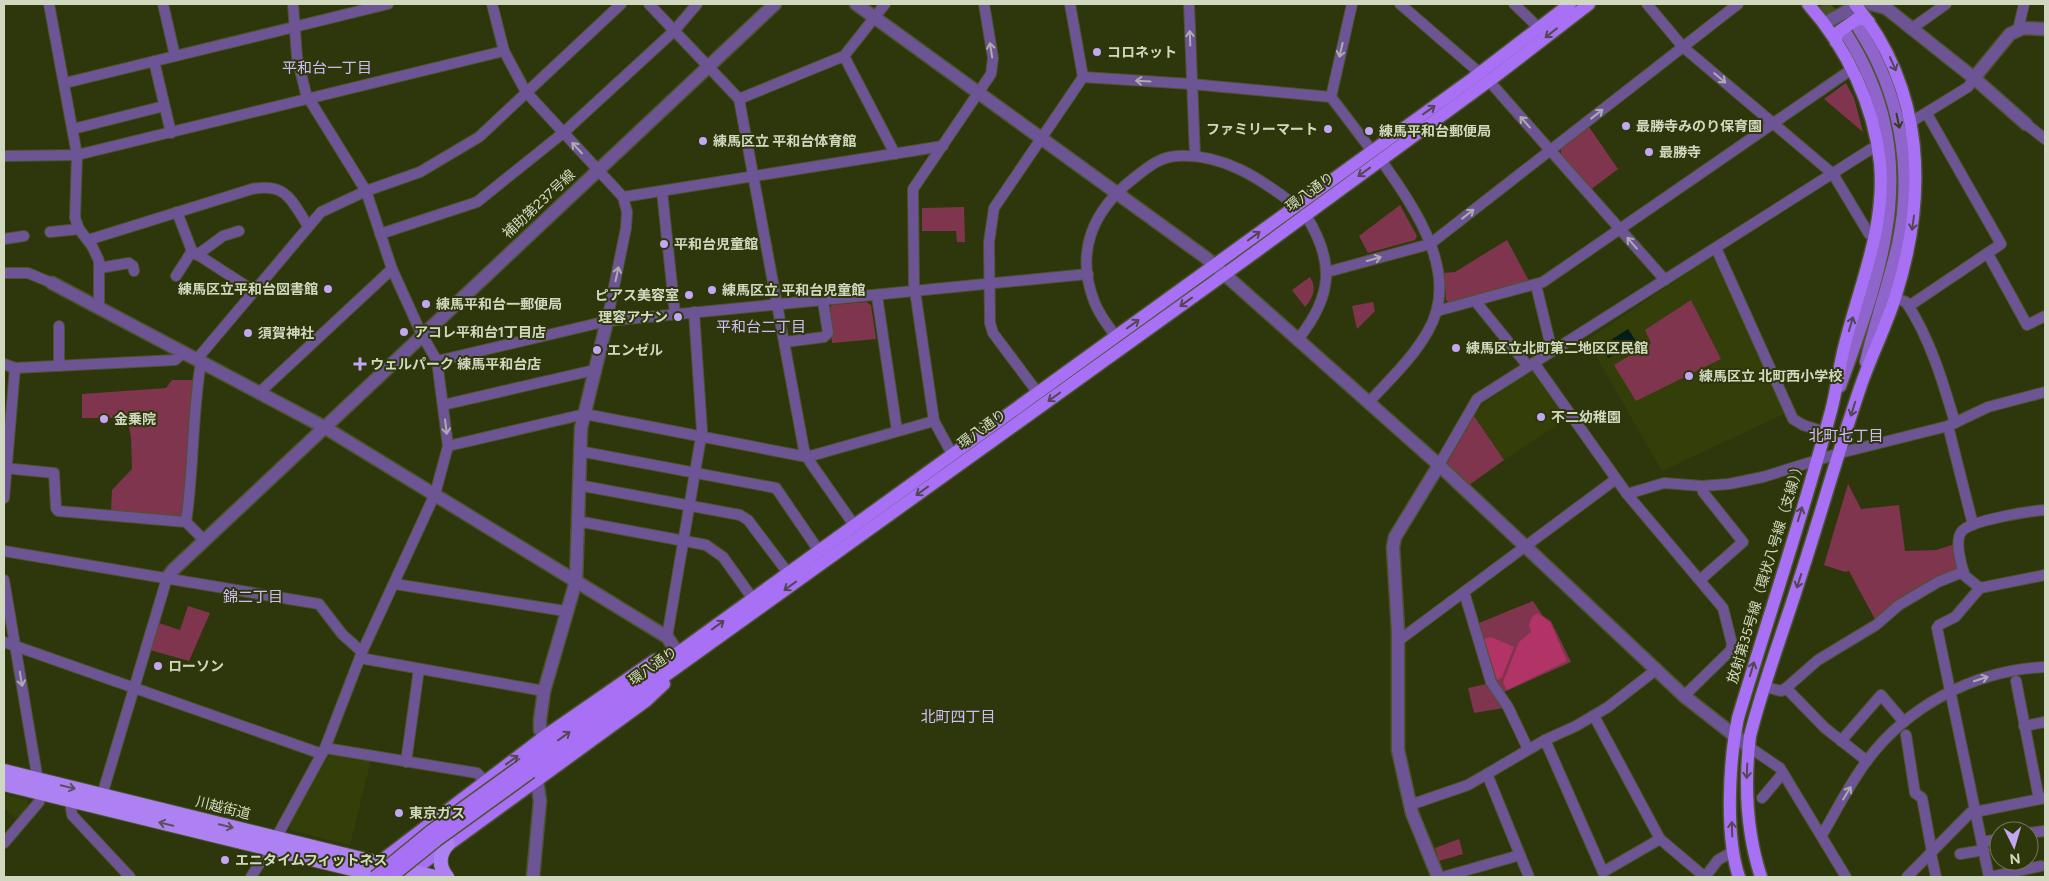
<svg xmlns="http://www.w3.org/2000/svg" width="2049" height="881" viewBox="0 0 2049 881" font-family="Figtree,'Noto Sans JP',sans-serif">
	<style>
		.built { fill: #343e08 }
		.green { fill: #80354f }
		.forest { fill: #b23466 }
		.water { fill: #031d18 }
		.lines { fill: none; stroke-linecap: round; stroke-linejoin: round }
		.secondary-tunnel { stroke: #464f26; stroke-width: 12; stroke-dasharray: 12 6; stroke-linecap: butt }
		.minor-casing { stroke: #4b542c; stroke-width: 12 }
		.tertiary-casing { stroke: #4b542c; stroke-width: 15 }
		.secondary-casing { stroke: #4b542c; stroke-width: 15 }
		.primary-casing { stroke: #4b542c; stroke-width: 15 }
		.trunk-casing { stroke: #4b542c; stroke-width: 16 }
		.minor { stroke: #6d5595; stroke-width: 10 }
		.tertiary { stroke: #6d5595; stroke-width: 12 }
		.secondary { stroke: #8f65cb; stroke-width: 12 }
		.primary { stroke: #a871f5; stroke-width: 12 }
		.trunk { stroke: #ae81f2; stroke-width: 14 }
		.primary-bridge-casing { stroke: #4b542c; stroke-width: 15; stroke-linecap: butt }
		.primary-bridge { stroke: #a871f5; stroke-width: 12 }
		.oneway { stroke: #534851 }
		.oneway2 { stroke: #aeaab1 }
		.oneway3 { stroke: #383c1e }
		.oneway4 { stroke: #5b515c }
		.poi-dot { fill: #c2a7f2; stroke: #2e370b; stroke-width: 2 }
		.labels { text-anchor: middle; dominant-baseline: central; stroke-width: 4; stroke-linejoin: round; paint-order: stroke }
		.poi-label { font-size: 14px; font-weight: bold; fill: #d1d8c0; stroke: #2e370b; text-anchor: start }
		.street-label { font-size: 14px; fill: #d1d8c0; stroke: #2e370b }
		.neighbourhood-label { font-size: 15px; fill: #d1bdf5; stroke: #2e370b }
	</style>
	<rect width="100%" height="100%" fill="#2e370b"/>
	<g class="built">
		<polygon points="1710,258 1716,259 1786,413 1662,471 1587,340"/>
		<polygon points="1530,371 1535,372 1568,418 1504,460 1474,416 1482,405"/>
		<polygon points="328,755 371,760 350,845 291,830 289,826"/>
		<polygon points="4,794 27,800 29,807 18,820 6,810 4,811"/>
	</g>
	<g class="green">
		<polygon points="1846,83 1854,98 1863,132 1824,99"/>
		<polygon points="1589,127 1618,169 1590,190 1561,154 1561,149"/>
		<polygon points="1400,205 1417,236 1415,240 1368,253 1359,236"/>
		<polygon points="964,207 965,242 957,242 956,231 922,231 922,208"/>
		<polygon points="1507,240 1529,281 1449,303 1446,300 1444,273 1455,272"/>
		<path d="M1310,277C1317,287 1313,299 1305,307L1292,290Z"/>
		<polygon points="1691,300 1721,359 1636,401 1614,365 1651,343 1645,330"/>
		<polygon points="866,302 871,305 876,339 832,343 829,309 832,305"/>
		<polygon points="1373,302 1375,311 1357,329 1352,306"/>
		<polygon points="172,380 195,380 184,517 111,511 112,490 132,469 131,437 127,418 82,418 82,394 166,388"/>
		<polygon points="1474,416 1504,460 1469,485 1447,463"/>
		<polygon points="1848,484 1861,509 1899,505 1905,551 1936,550 1955,544 1959,568 1896,601 1876,621 1849,571 1845,572 1824,565"/>
		<polygon points="1533,601 1543,616 1551,621 1571,662 1504,692 1495,679 1479,623"/>
		<polygon points="188,606 210,613 189,661 150,650 159,623 180,630"/>
		<polygon points="1486,684 1503,708 1474,713 1468,688"/>
		<polygon points="1459,839 1463,854 1439,861 1435,848"/>
	</g>
	<g class="forest">
		<polygon points="1537,613 1550,622 1567,661 1507,690 1503,682 1519,642 1531,632 1529,625 1532,617"/>
		<polygon points="1491,637 1514,647 1502,677 1497,680 1484,639"/>
	</g>
	<polygon class="water" points="1628,329 1636,341 1608,358 1600,347"/>
	<g class="lines">
		<polyline class="secondary-tunnel" points="1823,4 1842,26"/>
		<g class="minor-casing">
			<g id="minor">
				<polyline points="49,4 77,155 75,218 79,229 92,246 99,261 99,309"/>
				<polyline points="163,4 175,56"/>
				<polyline points="492,4 504,51 526,92 623,197 627,212 626,228 607,321"/>
				<polyline points="649,4 739,99 804,450 810,462 854,525"/>
				<polyline points="1070,4 1083,77"/>
				<polyline points="1189,4 1195,156"/>
				<polyline points="1400,4 1489,81 1665,280"/>
				<polyline points="1514,4 1539,28"/>
				<polyline points="1647,4 1683,47 1833,174 1869,234 1875,235"/>
				<polyline points="1911,29 1946,4"/>
				<polyline points="2018,30 2024,4"/>
				<polyline points="844,56 895,154"/>
				<polyline points="154,61 171,133"/>
				<polyline points="65,83 388,4"/>
				<polyline points="1331,97 1352,4"/>
				<polyline points="739,99 844,56 885,4"/>
				<polyline points="1911,122 1968,87 1974,78"/>
				<polyline points="2026,124 2045,139"/>
				<polyline points="73,129 164,106"/>
				<polyline points="4,156 77,155 504,51"/>
				<polyline points="662,191 675,314"/>
				<polyline points="623,197 943,146"/>
				<polyline points="177,212 192,251 254,291"/>
				<polyline points="50,232 79,229"/>
				<polyline points="380,234 477,202 563,133 674,31 697,4"/>
				<polyline points="4,239 24,236"/>
				<path d="M88,240L252,189C287,183 291,200 308,226"/>
				<polyline points="1716,248 1793,419 1803,425 1825,432"/>
				<polyline points="1988,254 2027,325 2045,316"/>
				<polyline points="197,255 223,236 239,231"/>
				<polyline points="99,268 129,263 133,266 134,271"/>
				<polyline points="1327,272 1430,244 1738,4"/>
				<polyline points="4,273 28,273 52,283"/>
				<polyline points="176,276 192,251"/>
				<polyline points="1536,285 1552,351"/>
				<polyline points="877,296 897,431"/>
				<path d="M1895,298L1906,302C1930,338 1943,382 1955,423"/>
				<polyline points="1476,302 1528,366"/>
				<polyline points="1909,306 2001,244 1927,114"/>
				<polyline points="1437,311 1543,282 1852,69"/>
				<path d="M1116,337C1108,325 1099,315 1094,301C1075,251 1093,210 1134,178C1147,168 1159,157 1177,156C1223,153 1261,179 1296,206"/>
				<path d="M1299,338C1333,295 1335,261 1305,214"/>
				<polyline points="785,342 824,337 828,333 823,301"/>
				<polyline points="197,359 321,212 366,191 420,172 479,137 621,4"/>
				<polyline points="437,361 607,321 1088,274"/>
				<polyline points="1534,363 1627,494 1723,608 1732,644 1731,650 1684,696"/>
				<polyline points="4,364 15,368 175,360 183,353"/>
				<polyline points="59,366 59,326"/>
				<polyline points="260,392 392,269"/>
				<polyline points="1038,393 993,333 990,323 989,242 994,208 1083,77 1191,84 1331,97 1372,151"/>
				<path d="M1369,402C1389,380 1413,358 1428,331C1462,273 1413,206 1381,160"/>
				<polyline points="443,405 590,371 596,372"/>
				<polyline points="1948,426 1973,525"/>
				<polyline points="448,446 585,414 807,457 934,421"/>
				<polyline points="579,451 776,488 819,551"/>
				<polyline points="952,454 934,421 914,284 913,189 991,74 993,58 984,4"/>
				<polyline points="1439,465 1477,399 1871,149 1878,149"/>
				<polyline points="4,468 54,473 56,508 58,511 186,522 204,540"/>
				<polyline points="578,485 740,515 748,520 788,573"/>
				<polyline points="1627,494 1664,483 1702,486 1729,484 1763,477 1840,453 1948,426 1988,407 2045,392"/>
				<polyline points="4,498 15,368"/>
				<path d="M2045,510C2030,511 1972,520 1962,531C1954,540 1961,565 1965,576L1980,588L2045,575"/>
				<polyline points="577,521 706,545 723,557 753,599"/>
				<path d="M186,522C194,469 192,415 201,362"/>
				<polyline points="4,551 319,604 342,634 362,652"/>
				<polyline points="4,580 40,793 39,802 4,843"/>
				<polyline points="1700,580 1743,542 1703,492 1702,486"/>
				<polyline points="395,584 565,611"/>
				<polyline points="1980,588 1955,617 1939,625 1937,628 1989,877"/>
				<polyline points="1464,592 1491,682 1508,707 1528,749"/>
				<polyline points="667,637 702,431 694,312"/>
				<polyline points="1398,641 1616,479"/>
				<polyline points="4,642 322,754"/>
				<polyline points="360,658 544,691"/>
				<polyline points="2016,681 2039,799"/>
				<polyline points="1765,687 1781,691 1786,688 1818,660 1876,625 1899,605 1938,582 1963,572"/>
				<polyline points="1786,688 1825,728 1867,761"/>
				<polyline points="1594,716 1660,839 1705,877"/>
				<polyline points="2024,726 2045,722"/>
				<polyline points="1906,735 1915,793 1922,798 1932,852"/>
				<polyline points="1545,740 1603,872 1660,839"/>
				<polyline points="1841,741 1881,695 1904,722"/>
				<polyline points="1749,747 1780,768 1846,877"/>
				<polyline points="325,748 477,773 484,780"/>
				<polyline points="406,762 419,669"/>
				<polyline points="1487,774 1529,877"/>
				<polyline points="102,795 167,578"/>
				<polyline points="1762,798 1783,773"/>
				<polyline points="70,800 72,815 130,877"/>
				<polyline points="1410,805 1468,785 1545,740 1576,726 1608,707 1657,669"/>
				<polyline points="2029,833 2044,831"/>
				<path d="M1822,835C1836,811 1849,785 1866,762C1907,706 1975,670 2045,667"/>
				<polyline points="276,838 325,748 362,652 435,494 448,446 437,361 422,335 392,269 366,191 306,94 297,57 293,4"/>
				<polyline points="1982,842 1999,839"/>
				<polyline points="1931,854 1936,877"/>
				<polyline points="1960,854 1984,850"/>
				<polyline points="251,877 268,850"/>
				<polyline points="1443,877 1520,855"/>
				<polyline points="1705,877 1718,860 1732,852"/>
				<polyline points="1907,877 1970,813 2045,798"/>
				<polyline points="1990,877 2041,866"/>
			</g>
		</g>
		<g class="tertiary-casing">
			<g id="tertiary">
				<polyline points="856,4 1205,257 1439,465 1684,696 1749,747"/>
				<polyline points="1871,4 1886,8 1974,78 2026,124"/>
				<polyline points="1825,23 1860,4"/>
				<polyline points="1974,78 2010,34 2023,28 2045,29"/>
				<polyline points="52,283 324,427 667,637 683,660"/>
				<polyline points="167,578 173,570 775,4"/>
				<polyline points="545,736 540,730 540,720 544,691 576,581 581,428 607,321"/>
				<polyline points="533,877 540,801 537,780"/>
				<polyline points="1438,877 1412,813 1398,750 1398,631 1393,547 1395,537 1439,465"/>
			</g>
		</g>
		<g class="secondary-casing">
			<g id="secondary">
				<path d="M1859,29C1900,92 1914,170 1898,244C1889,284 1875,322 1866,362"/>
				<path d="M1840,386C1885,263 1923,156 1847,35"/>
			</g>
		</g>
		<g class="primary-casing">
			<g id="primary">
				<polyline points="1836,42 1837,33 1857,19 1864,19 1869,22"/>
				<polyline points="524,764 1472,79 1570,4"/>
				<polyline points="531,772 1239,264 1493,78 1589,4"/>
				<polyline points="373,867 545,736 655,660"/>
				<polyline points="404,877 646,701 664,684"/>
				<path d="M1739,877C1725,836 1729,761 1738,718C1769,615 1803,514 1831,411C1837,389 1839,366 1845,344C1860,284 1886,226 1880,163C1874,105 1847,48 1808,4"/>
				<path d="M1761,877C1746,831 1744,785 1750,736C1763,684 1783,632 1799,581C1820,517 1838,452 1860,388C1870,358 1885,329 1895,298C1928,195 1925,90 1855,4"/>
			</g>
		</g>
		<g class="trunk-casing">
			<g id="trunk">
				<polyline points="4,771 435,877"/>
				<polyline points="4,784 385,877"/>
				<path d="M447,877C438,866 439,854 448,844"/>
			</g>
		</g>
		<use href="#minor" class="minor"/>
		<use href="#tertiary" class="tertiary"/>
		<use href="#secondary" class="secondary"/>
		<use href="#primary" class="primary"/>
		<use href="#trunk" class="trunk"/>
		<g class="primary-bridge-casing">
			<g id="primary-bridge">
				<polyline points="375,877 431,831 524,764"/>
				<polyline points="391,877 437,840 531,772"/>
			</g>
		</g>
		<use href="#primary-bridge" class="primary-bridge"/>
	</g>
	<defs><path id="oneway-shaft" d="M-6 0H5M1.5-3L5.5 0L1.5 3" fill="none" stroke-width="1.6" stroke-linecap="round" stroke-linejoin="round" transform="scale(1.25)"/></defs>
	<g class="oneway">
		<use href="#oneway-shaft" transform="translate(1551 33) rotate(142)"/>
		<use href="#oneway-shaft" transform="translate(1893 64) rotate(66)"/>
		<use href="#oneway-shaft" transform="translate(1429 110) rotate(-36)"/>
		<use href="#oneway-shaft" transform="translate(1364 172) rotate(144)"/>
		<use href="#oneway-shaft" transform="translate(1913 223) rotate(98)"/>
		<use href="#oneway-shaft" transform="translate(1254 236) rotate(-36)"/>
		<use href="#oneway-shaft" transform="translate(1186 302) rotate(144)"/>
		<use href="#oneway-shaft" transform="translate(1133 324) rotate(-36)"/>
		<use href="#oneway-shaft" transform="translate(1851 324) rotate(-73)"/>
		<use href="#oneway-shaft" transform="translate(1054 397) rotate(144)"/>
		<use href="#oneway-shaft" transform="translate(1853 409) rotate(107)"/>
		<use href="#oneway-shaft" transform="translate(922 491) rotate(144)"/>
		<use href="#oneway-shaft" transform="translate(1800 514) rotate(-73)"/>
		<use href="#oneway-shaft" transform="translate(1799 581) rotate(108)"/>
		<use href="#oneway-shaft" transform="translate(790 586) rotate(144)"/>
		<use href="#oneway-shaft" transform="translate(718 625) rotate(-36)"/>
		<use href="#oneway-shaft" transform="translate(1752 669) rotate(-73)"/>
		<use href="#oneway-shaft" transform="translate(564 736) rotate(-36)"/>
		<use href="#oneway-shaft" transform="translate(512 760) rotate(-36)"/>
		<use href="#oneway-shaft" transform="translate(1747 771) rotate(92)"/>
		<use href="#oneway-shaft" transform="translate(1732 829) rotate(-92)"/>
	</g>
	<g class="oneway2">
		<use href="#oneway-shaft" transform="translate(1190 38) rotate(-92)"/>
		<use href="#oneway-shaft" transform="translate(991 50) rotate(-99)"/>
		<use href="#oneway-shaft" transform="translate(1341 50) rotate(103)"/>
		<use href="#oneway-shaft" transform="translate(1720 78) rotate(40)"/>
		<use href="#oneway-shaft" transform="translate(1143 81) rotate(-177)"/>
		<use href="#oneway-shaft" transform="translate(1597 114) rotate(-38)"/>
		<use href="#oneway-shaft" transform="translate(1525 122) rotate(-132)"/>
		<use href="#oneway-shaft" transform="translate(577 148) rotate(-133)"/>
		<use href="#oneway-shaft" transform="translate(1468 214) rotate(-38)"/>
		<use href="#oneway-shaft" transform="translate(1632 243) rotate(-131)"/>
		<use href="#oneway-shaft" transform="translate(1374 259) rotate(-16)"/>
		<use href="#oneway-shaft" transform="translate(617 274) rotate(-78)"/>
		<use href="#oneway-shaft" transform="translate(446 427) rotate(83)"/>
		<use href="#oneway-shaft" transform="translate(21 679) rotate(80)"/>
		<use href="#oneway-shaft" transform="translate(1981 679) rotate(-18)"/>
		<use href="#oneway-shaft" transform="translate(1847 793) rotate(-59)"/>
	</g>
	<use class="oneway3" href="#oneway-shaft" transform="translate(1898 121) rotate(78)"/>
	<g class="oneway4">
		<use href="#oneway-shaft" transform="translate(68 787) rotate(14)"/>
		<use href="#oneway-shaft" transform="translate(166 824) rotate(-166)"/>
		<use href="#oneway-shaft" transform="translate(226 826) rotate(14)"/>
	</g>
	<g class="poi-dot">
		<circle cx="1097" cy="52" r="5"/>
		<circle cx="1626" cy="126" r="5"/>
		<circle cx="1328" cy="129" r="5"/>
		<circle cx="1369" cy="131" r="5"/>
		<circle cx="703" cy="141" r="5"/>
		<circle cx="1649" cy="152" r="5"/>
		<circle cx="664" cy="244" r="5"/>
		<circle cx="328" cy="289" r="5"/>
		<circle cx="712" cy="290" r="5"/>
		<circle cx="689" cy="295" r="5"/>
		<circle cx="426" cy="304" r="5"/>
		<circle cx="678" cy="317" r="5"/>
		<circle cx="404" cy="332" r="5"/>
		<circle cx="248" cy="333" r="5"/>
		<circle cx="1456" cy="348" r="5"/>
		<circle cx="597" cy="350" r="5"/>
		<path d="M357.5 356.5h5v5h5v5h-5v5h-5v-5h-5v-5h5z"/>
		<circle cx="1689" cy="376" r="5"/>
		<circle cx="1541" cy="417" r="5"/>
		<circle cx="104" cy="419" r="5"/>
		<circle cx="158" cy="666" r="5"/>
		<circle cx="399" cy="813" r="5"/>
		<circle cx="225" cy="860" r="5"/>
	</g>
	<g class="labels">
		<g class="poi-label">
			<text x="1107" y="52">コロネット</text>
			<text x="1636" y="126">最勝寺みのり保育園</text>
			<text x="1318" y="129" text-anchor="end">ファミリーマート</text>
			<text x="1379" y="131">練馬平和台郵便局</text>
			<text x="713" y="141">練馬区立 平和台体育館</text>
			<text x="1659" y="152">最勝寺</text>
			<text x="674" y="244">平和台児童館</text>
			<text x="318" y="289" text-anchor="end">練馬区立平和台図書館</text>
			<text x="722" y="290">練馬区立 平和台児童館</text>
			<text x="679" y="295" text-anchor="end">ピアス美容室</text>
			<text x="436" y="304">練馬平和台一郵便局</text>
			<text x="668" y="317" text-anchor="end">理容アナン</text>
			<text x="414" y="332">アコレ平和台1丁目店</text>
			<text x="258" y="333">須賀神社</text>
			<text x="1466" y="348">練馬区立北町第二地区区民館</text>
			<text x="607" y="350">エンゼル</text>
			<text x="370" y="364">ウェルパーク 練馬平和台店</text>
			<text x="1699" y="376">練馬区立 北町西小学校</text>
			<text x="1551" y="417">不二幼稚園</text>
			<text x="114" y="419">金乗院</text>
			<text x="168" y="666">ローソン</text>
			<text x="409" y="813">東京ガス</text>
			<text x="235" y="860">エニタイムフィットネス</text>
		</g>
		<g class="street-label">
			<text transform="translate(1310 192) rotate(-36)">環八通り</text>
			<text transform="translate(539 204) rotate(-43)">補助第237号線</text>
			<text transform="translate(982 429) rotate(-36)">環八通り</text>
			<text transform="translate(1766 572) rotate(-73)">放射第35号線（環状八号線（支線））</text>
			<text transform="translate(653 666) rotate(-35)">環八通り</text>
			<text transform="translate(223 808) rotate(14)">川越街道</text>
		</g>
		<g class="neighbourhood-label">
			<text x="327" y="68">平和台一丁目</text>
			<text x="761" y="327">平和台二丁目</text>
			<text x="1846" y="436">北町七丁目</text>
			<text x="253" y="597">錦二丁目</text>
			<text x="958" y="717">北町四丁目</text>
		</g>
	</g>
	<rect width="2049" height="881" fill="none" stroke="#d1d8c0" stroke-width="10"/>
	<g transform="translate(2014 846) rotate(175)"><circle r="24" fill="#2e370b" stroke="#6f7753"/>
	<path d="M0-4L9 19L0 12L-9 19Z" fill="#c2a7f2"/>
	<text y="-8" font-size="14" font-weight="bold" text-anchor="middle" fill="#d1d8c0">N</text>
	</g>
</svg>
